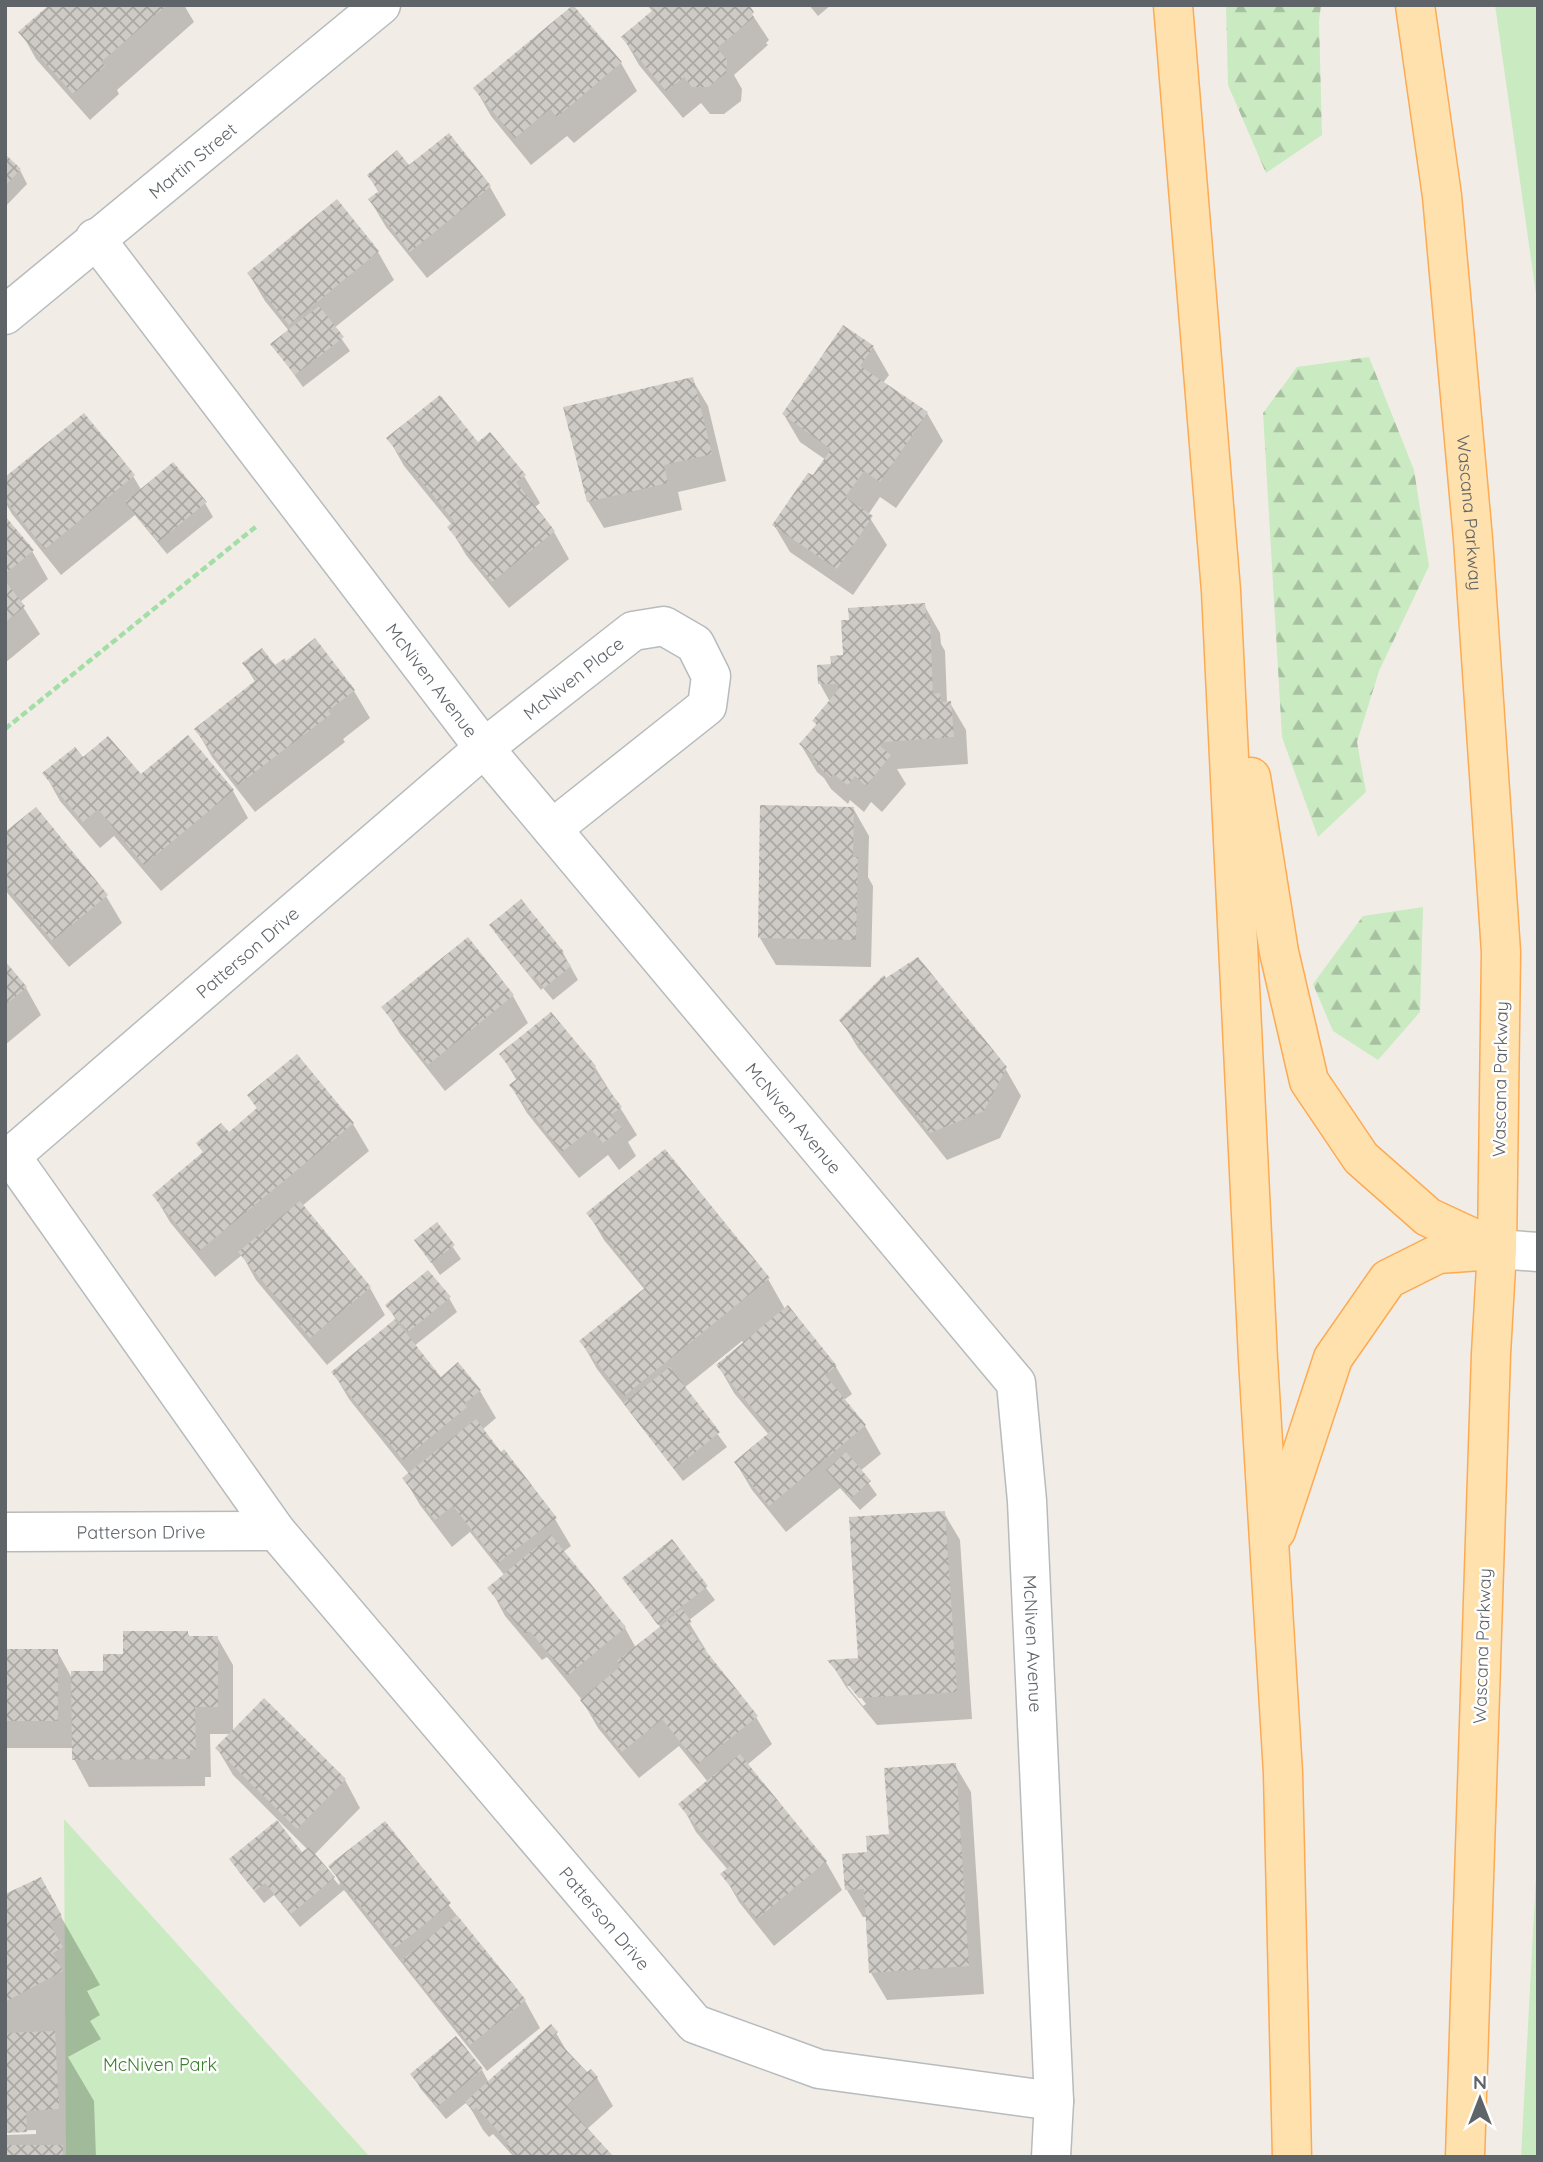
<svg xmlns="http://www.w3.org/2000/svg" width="1543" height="2162" viewBox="0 0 1543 2162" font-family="Quicksand,sans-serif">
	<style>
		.green { fill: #caeac1 }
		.forest { fill: url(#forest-firs) }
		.shadow { fill: #0003; fill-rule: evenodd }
		.building { fill: url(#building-cross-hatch) }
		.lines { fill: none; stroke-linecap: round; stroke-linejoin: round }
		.minor-casing { stroke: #b7bbbe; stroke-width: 41 }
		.major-casing { stroke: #fdaa53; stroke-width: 41 }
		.path { stroke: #a3dea6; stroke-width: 4.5; stroke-dasharray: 7 3.5; stroke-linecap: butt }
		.minor { stroke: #fff; stroke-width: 38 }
		.major { stroke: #ffe1ae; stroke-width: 38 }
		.labels { text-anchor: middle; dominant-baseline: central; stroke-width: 5; stroke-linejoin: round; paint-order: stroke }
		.street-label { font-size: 18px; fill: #5e6468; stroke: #fff }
		.park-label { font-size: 18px; fill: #3a802c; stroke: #fff }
	</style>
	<defs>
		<pattern id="forest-firs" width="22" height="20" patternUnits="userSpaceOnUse" patternTransform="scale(1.75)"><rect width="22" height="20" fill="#caeac1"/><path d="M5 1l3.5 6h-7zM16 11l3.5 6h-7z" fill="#a7c1a1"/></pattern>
		<pattern id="building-cross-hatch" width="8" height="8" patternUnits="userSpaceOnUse" patternTransform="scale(1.75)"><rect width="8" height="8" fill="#cecac5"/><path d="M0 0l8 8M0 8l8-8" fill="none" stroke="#aaa8a4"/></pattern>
	</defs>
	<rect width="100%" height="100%" fill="#f1ede6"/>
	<g class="green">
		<polygon points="1495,5 1538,5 1538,308"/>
		<polygon points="64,1819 370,2157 66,2157"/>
		<polygon points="1538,1839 1538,2157 1521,2157"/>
	</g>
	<g class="forest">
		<polygon points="1226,5 1321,5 1319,21 1322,135 1266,173 1228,85"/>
		<polygon points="1369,357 1414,470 1429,566 1379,671 1357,742 1366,792 1318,837 1282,737 1263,413 1297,367"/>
		<polygon points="1423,907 1420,1012 1378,1060 1333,1031 1313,984 1363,916"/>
	</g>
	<g class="shadow">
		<polygon points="51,5 184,5 194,22 117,90 119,94 90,120 36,59 21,32"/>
		<polygon points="647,5 746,5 769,40 766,43 768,45 734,75 742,89 741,101 724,114 710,114 701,103 683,118 639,65 623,37 653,12"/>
		<polygon points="809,5 831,5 818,16"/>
		<polygon points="574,7 621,63 637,91 574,143 567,136 531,165 491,116 475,88"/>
		<polygon points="448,136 490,187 506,215 427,278 386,227 370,200 379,193 369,176 409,167"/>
		<polygon points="5,156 20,170 27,184 5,207"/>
		<polygon points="336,202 378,252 394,280 334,328 350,351 303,387 272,344 289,331 265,301 249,274"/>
		<polygon points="843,327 873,347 889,375 883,383 927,413 943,441 896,508 880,497 868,515 887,545 853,595 790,552 774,525 826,460 800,442 784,415"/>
		<polygon points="692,379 708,406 726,481 678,492 682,510 604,528 588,501"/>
		<polygon points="389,439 478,444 524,476 540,503 534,508 554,532 569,559 509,608 466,555 450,528 452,525 404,466"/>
		<polygon points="173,465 205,503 213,517 167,554 135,515 61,575 12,514 5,502 5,480 133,476 142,491"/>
		<polygon points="5,519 32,551 48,579 20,602 40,634 5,663"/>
		<polygon points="924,605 940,633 941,644 945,651 947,703 950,703 966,730 968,764 897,769 906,784 882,812 871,802 864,812 850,800 848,804 831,789 824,778 817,772 801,745 817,726 814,721 830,702 820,684 833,666"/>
		<polygon points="244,664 275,667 354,691 370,718 343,739 345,742 255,812 212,757 196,729 256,683"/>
		<polygon points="83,760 140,777 233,791 248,818 161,891 114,836 100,848 60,801 45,774"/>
		<polygon points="853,808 869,836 868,877 873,886 871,967 776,965 760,938"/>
		<polygon points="5,834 106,896 122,923 69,967 5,890"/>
		<polygon points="491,925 563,953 578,980 553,1000 543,988 541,990 499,938"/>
		<polygon points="5,963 26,988 41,1015 5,1045"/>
		<polygon points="513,996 528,1023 445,1091 400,1034 384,1007"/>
		<polygon points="842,1021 1005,1068 1021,1096 1000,1138 947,1160 858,1048"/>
		<polygon points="501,1054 595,1067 637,1135 628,1142 636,1156 619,1170 608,1155 579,1178 527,1113 511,1086 517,1081"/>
		<polygon points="249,1095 353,1124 369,1151 302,1206 370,1288 385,1315 327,1365 256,1280 242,1255 215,1277 170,1222 154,1195 204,1154 198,1144 228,1135 258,1110"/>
		<polygon points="588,1213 768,1279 785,1309 836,1367 852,1394 844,1400 865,1426 881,1454 860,1471 877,1495 860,1510 840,1488 786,1532 752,1490 736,1463 769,1435 734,1393 718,1365 744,1343 742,1341 684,1388 727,1447 683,1481 597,1369 581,1341 645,1290 604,1240"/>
		<polygon points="437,1224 461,1259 440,1275 416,1240"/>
		<polygon points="449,1298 457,1312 414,1346 441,1379 480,1391 496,1418 482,1430 555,1519 571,1546 563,1552 625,1628 636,1648 661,1628 624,1578 672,1542 715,1600 688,1621 706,1650 704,1652 756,1717 772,1744 747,1765 826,1862 842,1890 774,1946 739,1902 723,1874 728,1870 696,1832 681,1804 708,1782 679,1746 639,1778 598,1728 582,1700 547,1657 542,1660 505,1616 490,1588 505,1576 470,1532 452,1547 420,1505 404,1478 409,1474 349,1399 333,1372 396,1320 387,1305"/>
		<path d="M944,1513L960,1540L972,1719L877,1725L846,1687L830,1661L859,1660ZM847,1686H852L866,1704L863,1706Z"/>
		<polygon points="187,1632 190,1637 217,1637 233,1665 233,1732 345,1780 360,1808 314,1855 339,1885 340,1883 331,1867 384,1824 525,2001 540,2028 487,2071 344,1890 300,1927 274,1895 264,1903 239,1872 231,1859 302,1854 308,1850 233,1775 217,1748 231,1734 210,1734 211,1777 205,1777 205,1786 89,1787 74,1759 74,1748 5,1748 5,1651 57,1651 73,1680 105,1672 124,1656"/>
		<polygon points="955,1765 971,1792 984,1994 887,2000 871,1973 867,1917 863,1917 847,1890 869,1853 890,1836"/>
		<polygon points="40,1880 100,1985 87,1991 100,2015 90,2021 101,2039 68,2057 94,2101 96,2157 5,2157 5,2135 36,2134 36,2130 5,2131 5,1897"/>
		<polygon points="556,2033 569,2055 587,2075 590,2071 597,2078 613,2106 586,2130 611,2157 514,2157 493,2134 489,2137 483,2130 467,2102 446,2119 420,2088 413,2074 482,2070 489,2083"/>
	</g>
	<g class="building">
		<polygon points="49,5 167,5 101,62 105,66 73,94 18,32"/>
		<polygon points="573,5 622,62 557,117 550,109 515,138 473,88"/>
		<polygon points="652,5 749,5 754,12 752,15 754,17 717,48 727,60 726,73 708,87 692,87 684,77 666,91 621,37 654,9"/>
		<polygon points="449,133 491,186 410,252 368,199 379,191 367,175 397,150 409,165"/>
		<polygon points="5,154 21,169 5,186"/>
		<polygon points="337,199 379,251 289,325 247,273"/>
		<polygon points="319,306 344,337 295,375 270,344"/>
		<polygon points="843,325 874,346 860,366 928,412 880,482 864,471 845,497 873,516 837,569 772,525 808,473 813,475 831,449 782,414"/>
		<polygon points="693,377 712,454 664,465 668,483 587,502 563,407"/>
		<polygon points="440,395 478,442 490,432 526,475 516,482 555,531 492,582 447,527 454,521 386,438"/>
		<polygon points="84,413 135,475 45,549 5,500 5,477"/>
		<polygon points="173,462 207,502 158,542 125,502"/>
		<polygon points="5,516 34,550 5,574"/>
		<polygon points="5,581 25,606 5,623"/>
		<polygon points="925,603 927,621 930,621 933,694 940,693 941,702 951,701 954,737 883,742 880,746 891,755 866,786 855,776 848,785 833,774 831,778 813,761 816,758 799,744 817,724 812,721 838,690 838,684 818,684 817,665 831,664 830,656 843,655 841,620 849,620 848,608"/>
		<polygon points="315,638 355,690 328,711 331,714 238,785 194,729 256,680 242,663 262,648 275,665 285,658 286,661"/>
		<polygon points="188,735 234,790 144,865 98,809 83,822 42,773 75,747 83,757 108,736 141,774"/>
		<polygon points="760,805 854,807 853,857 858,857 856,940 758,938"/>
		<polygon points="36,807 108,895 52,941 5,884 5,832"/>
		<polygon points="521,899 564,952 562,954 571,966 544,988 534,976 532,978 489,925"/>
		<polygon points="468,937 514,995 428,1065 381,1007"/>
		<polygon points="918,957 1007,1067 984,1111 930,1133 839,1020 884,975 886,978"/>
		<polygon points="5,961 27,987 5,1005"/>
		<polygon points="551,1012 596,1066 593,1070 622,1107 611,1115 622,1128 603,1143 591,1129 562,1152 509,1085 518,1078 499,1054"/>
		<polygon points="297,1054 354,1123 199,1251 152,1195 203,1152 196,1143 221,1123 229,1132 257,1108 247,1095"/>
		<polygon points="665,1149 770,1278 624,1396 579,1341 646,1287 586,1213"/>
		<polygon points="300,1201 371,1287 310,1338 238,1252"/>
		<polygon points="437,1222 455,1245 431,1263 414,1240"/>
		<polygon points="428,1270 451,1297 408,1332 385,1305"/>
		<polygon points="788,1305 837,1366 825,1375 866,1425 769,1506 734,1462 771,1431 716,1365"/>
		<polygon points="395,1319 441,1377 458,1362 481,1390 464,1404 467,1407 403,1460 331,1372"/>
		<polygon points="670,1367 720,1432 674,1469 623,1403"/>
		<polygon points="476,1419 501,1452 504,1449 557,1518 498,1563 453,1506 435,1520 402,1478"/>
		<polygon points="846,1452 871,1481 851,1498 826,1470"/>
		<polygon points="945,1511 957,1692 859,1698 827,1660 858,1658 849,1517"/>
		<polygon points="551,1535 626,1627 567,1676 530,1631 525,1634 487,1588"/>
		<polygon points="672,1539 708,1586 658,1625 622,1578"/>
		<polygon points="682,1609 692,1622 686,1626 758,1716 698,1764 662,1719 622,1752 580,1700 621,1666 617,1661"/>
		<polygon points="123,1631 188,1631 188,1636 218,1636 218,1707 195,1707 196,1750 190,1750 190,1759 72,1760 71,1671 103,1671 103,1654 123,1654"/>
		<rect x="5" y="1649" width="53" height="72"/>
		<polygon points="264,1698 346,1779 297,1829 215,1748"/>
		<polygon points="740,1754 827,1861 757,1919 720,1874 730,1866 678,1804"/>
		<polygon points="956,1763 969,1966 869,1973 864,1889 845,1890 842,1854 867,1852 866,1836 889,1834 884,1768"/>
		<polygon points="277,1820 302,1852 309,1847 335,1877 291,1914 265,1883 255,1891 229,1859"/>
		<polygon points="385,1821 451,1903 395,1948 328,1866"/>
		<polygon points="41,1877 62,1916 49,1923 63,1947 53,1953 63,1971 5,2002 5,1894"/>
		<polygon points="457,1915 526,2000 470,2045 402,1960"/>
		<polygon points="551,2024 558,2032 553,2036 587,2072 591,2069 598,2077 567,2106 614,2157 516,2157 506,2146 509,2143 476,2107 473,2111 465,2102"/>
		<polygon points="55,2031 59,2109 26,2111 27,2132 5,2133 5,2033"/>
		<polygon points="456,2036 483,2069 437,2107 410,2074"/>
		<rect x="5" y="2145" width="58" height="12"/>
	</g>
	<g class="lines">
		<g class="minor-casing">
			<g id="minor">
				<path id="s1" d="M95,238L484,748L1016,1383L1027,1501L1054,2101L1051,2157"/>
				<path id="s2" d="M5,315L381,5"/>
				<path id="s3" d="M11,1156L484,748L633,631L664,626L695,644L711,676L707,706L552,829"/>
				<path id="s4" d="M5,1161L11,1156L276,1531L695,2024L819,2069L1054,2101"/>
				<polyline points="1497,1249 1538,1252"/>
				<path id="s5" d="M5,1532L276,1531"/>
			</g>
		</g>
		<g class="major-casing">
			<g id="major">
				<polyline points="1173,5 1221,591 1258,1359 1283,1773 1292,2157"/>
				<path id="s6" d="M1415,5L1442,196L1473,539L1501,952L1497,1249L1491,1354L1465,2157"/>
				<polyline points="1251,777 1279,952 1309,1081 1361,1158 1428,1217 1497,1249"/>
				<polyline points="1276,1531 1333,1358 1388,1279 1438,1254 1495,1250"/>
			</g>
		</g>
		<polyline class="path" points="5,729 258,525"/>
		<use href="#minor" class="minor"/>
		<use href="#major" class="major"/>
	</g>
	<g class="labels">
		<g class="street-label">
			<text stroke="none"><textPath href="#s2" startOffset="243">Martin Street</textPath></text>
			<text stroke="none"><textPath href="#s6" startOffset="511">Wascana Parkway</textPath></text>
			<text stroke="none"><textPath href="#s3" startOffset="738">McNiven Place</textPath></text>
			<text stroke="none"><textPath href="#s1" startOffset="556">McNiven Avenue</textPath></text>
			<text stroke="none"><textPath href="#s3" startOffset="312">Patterson Drive</textPath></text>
			<text transform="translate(1500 1079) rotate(-89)">Wascana Parkway</text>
			<text stroke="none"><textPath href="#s1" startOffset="1124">McNiven Avenue</textPath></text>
			<text stroke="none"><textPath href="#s5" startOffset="136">Patterson Drive</textPath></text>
			<text stroke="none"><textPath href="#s1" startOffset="1731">McNiven Avenue</textPath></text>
			<text transform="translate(1482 1646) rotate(-88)">Wascana Parkway</text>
			<text stroke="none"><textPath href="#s4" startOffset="975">Patterson Drive</textPath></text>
		</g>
		<g class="park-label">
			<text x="160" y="2064">McNiven Park</text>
		</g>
	</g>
	<rect width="1543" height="2162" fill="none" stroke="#5e6468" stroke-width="14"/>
	<g transform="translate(1480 2099)" stroke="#ffffff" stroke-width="5" paint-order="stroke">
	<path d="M0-5L12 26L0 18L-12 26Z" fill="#5e6468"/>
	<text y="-10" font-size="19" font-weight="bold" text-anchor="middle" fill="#5e6468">N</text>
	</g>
</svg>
